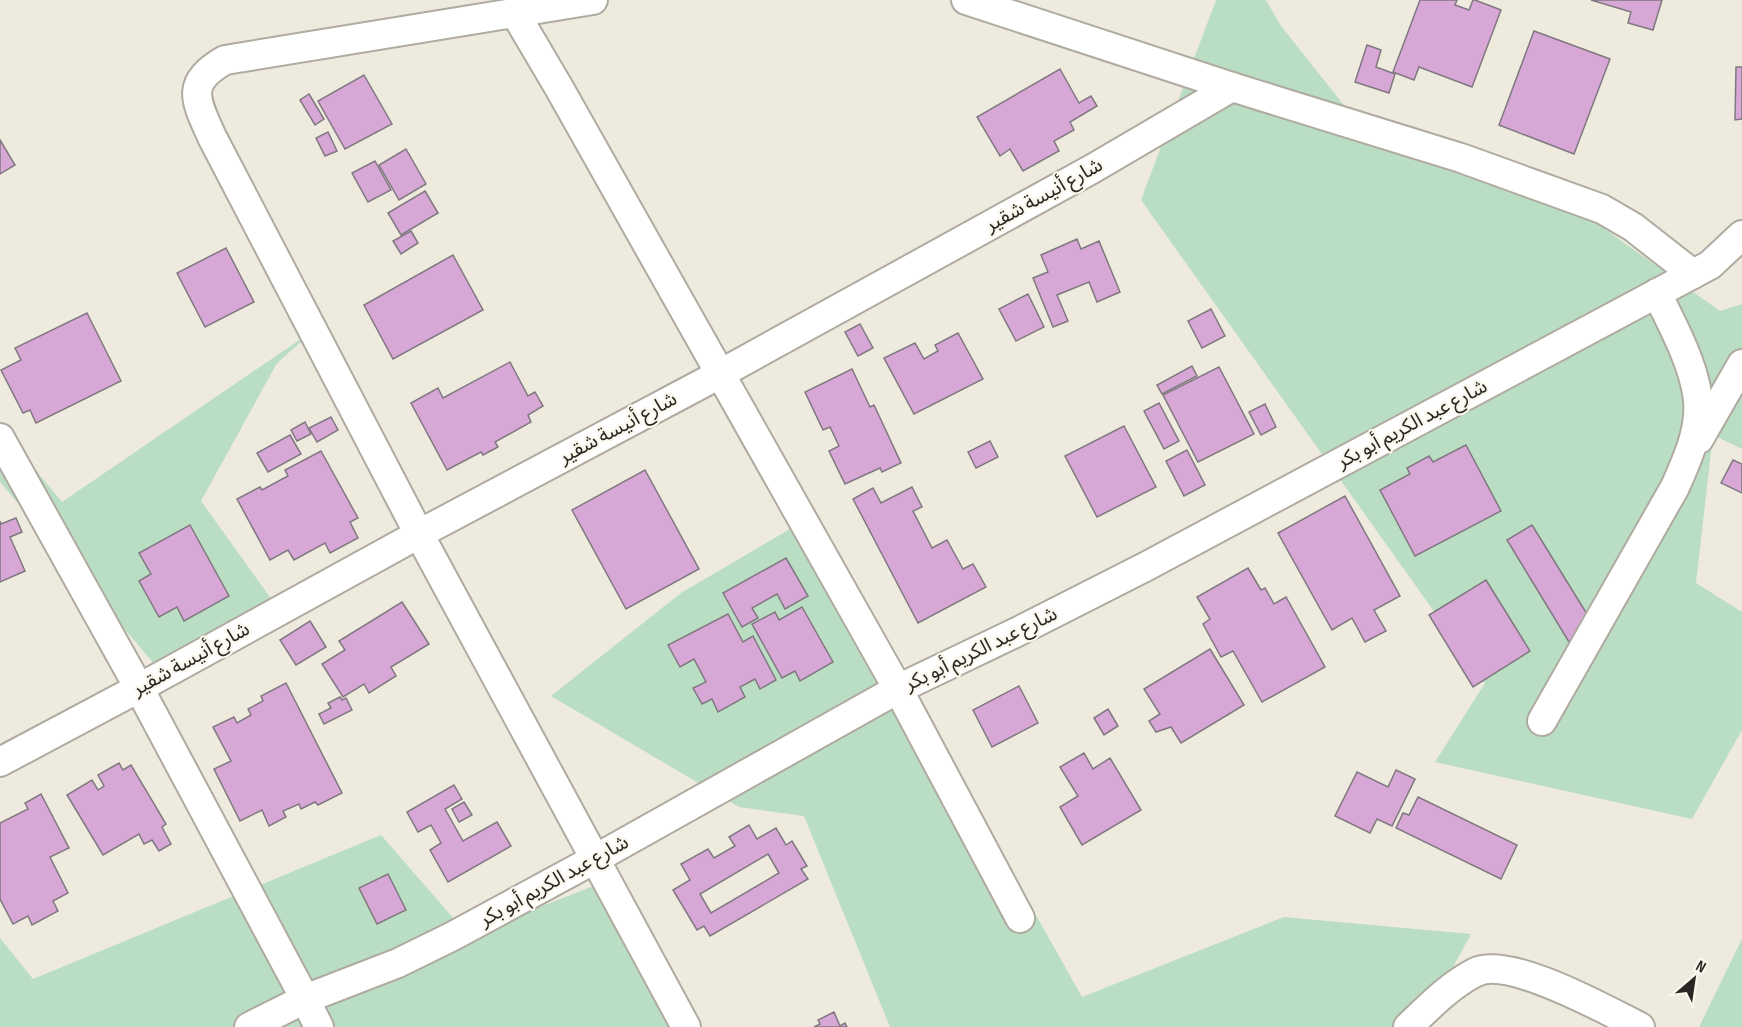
<svg xmlns="http://www.w3.org/2000/svg" width="1742" height="1027" viewBox="0 0 1742 1027" font-family="'Sofia Sans Condensed','Noto Sans Arabic',sans-serif">
	<style>
		.green { fill: #badec4 }
		.building { fill: #d7a7d5; stroke: #807880; stroke-width: 1.5; fill-rule: evenodd }
		.lines { fill: none; stroke-linecap: round; stroke-linejoin: round }
		.street-casing { stroke: #afaba0; stroke-width: 32 }
		.street { stroke: #fff; stroke-width: 28 }
		.labels { text-anchor: middle; dominant-baseline: central; stroke-width: 4.5; stroke-linejoin: round; paint-order: stroke }
		.street-label { font-size: 20px; fill: #292723; stroke: #fbf7ec }
	</style>
	<rect width="100%" height="100%" fill="#eeeade"/>
	<g class="green">
		<polygon points="1216,0 1266,0 1281,26 1378,148 1585,215 1720,311 1742,304 1742,449 1713,435 1696,583 1742,612 1742,730 1692,819 1435,762 1485,683 1141,200"/>
		<polygon points="317,328 277,363 201,501 287,621 172,685 0,482 0,427 62,502"/>
		<polygon points="812,516 1082,997 1284,917 1471,934 1421,1027 890,1027 804,816 739,807 551,696 681,593"/>
		<polygon points="381,835 468,935 614,878 694,1027 0,1027 0,938 33,979"/>
		<polygon points="1742,939 1742,1027 1699,1027"/>
	</g>
	<g class="building">
		<polygon points="1420,0 1457,0 1455,5 1469,10 1473,0 1475,0 1501,10 1472,87 1419,67 1414,80 1393,72"/>
		<polygon points="1591,0 1662,0 1653,30 1628,23 1631,12"/>
		<polygon points="1534,31 1610,59 1574,154 1499,125"/>
		<polygon points="1367,45 1381,50 1376,67 1395,74 1389,93 1355,82"/>
		<polygon points="1736,67 1742,67 1742,119 1735,120"/>
		<polygon points="1060,69 1079,103 1091,96 1097,106 1070,122 1074,130 1054,141 1059,151 1023,171 1010,149 1000,156 977,117"/>
		<polygon points="364,75 392,124 345,149 318,101"/>
		<polygon points="309,94 324,119 315,125 300,100"/>
		<polygon points="328,132 337,151 325,156 316,138"/>
		<polygon points="0,140 15,165 0,174"/>
		<polygon points="406,149 426,184 399,200 379,165"/>
		<polygon points="375,161 391,190 368,202 352,173"/>
		<polygon points="425,191 438,213 401,235 388,213"/>
		<polygon points="411,231 418,243 401,254 393,241"/>
		<polygon points="1077,239 1081,249 1099,241 1120,292 1097,302 1089,282 1057,295 1068,321 1053,327 1033,278 1048,272 1041,255"/>
		<polygon points="226,248 254,302 205,327 177,273"/>
		<polygon points="453,255 483,310 393,359 364,305"/>
		<polygon points="1028,294 1044,327 1016,341 999,309"/>
		<polygon points="1211,309 1225,336 1202,348 1188,321"/>
		<polygon points="87,313 121,381 36,423 30,410 23,413 1,370 21,360 15,348"/>
		<polygon points="860,324 873,348 858,356 845,332"/>
		<polygon points="958,333 983,379 914,414 884,358 915,343 924,359 938,351 935,345"/>
		<polygon points="510,362 528,396 535,392 543,406 528,415 531,422 495,442 498,447 483,455 481,452 447,470 411,403 438,388 443,398"/>
		<polygon points="1192,366 1197,376 1162,394 1157,385"/>
		<polygon points="1219,367 1254,434 1198,462 1163,395"/>
		<polygon points="852,369 870,407 874,405 901,463 882,472 880,468 845,484 829,451 839,446 830,427 823,430 805,392"/>
		<polygon points="1159,403 1179,441 1164,449 1144,411"/>
		<polygon points="1265,404 1276,427 1261,435 1249,412"/>
		<polygon points="331,417 338,430 317,442 309,428"/>
		<polygon points="305,422 311,434 297,441 291,430"/>
		<polygon points="1124,426 1156,487 1097,517 1065,456"/>
		<polygon points="290,435 301,454 268,472 257,453"/>
		<polygon points="990,441 998,457 976,468 968,452"/>
		<polygon points="1466,445 1501,511 1415,556 1380,490 1410,474 1407,468 1429,456 1433,462"/>
		<polygon points="1187,450 1205,485 1184,496 1166,461"/>
		<polygon points="321,451 358,518 350,522 358,538 330,553 325,543 294,560 288,550 270,560 237,499 260,487 262,490 288,476 285,470"/>
		<polygon points="1733,460 1742,464 1742,493 1721,483"/>
		<polygon points="645,470 699,569 626,609 572,510"/>
		<polygon points="912,487 922,507 913,511 932,548 947,540 963,569 973,564 986,587 918,623 853,499 873,488 881,503"/>
		<polygon points="1345,496 1400,596 1374,610 1386,631 1365,642 1352,618 1332,630 1278,533"/>
		<polygon points="16,518 22,532 10,537 25,571 0,582 0,521 1,524"/>
		<polygon points="190,525 229,596 184,621 177,607 159,617 139,581 151,574 139,553"/>
		<polygon points="1532,525 1595,627 1569,642 1507,540"/>
		<polygon points="786,558 808,596 785,609 777,594 752,608 758,618 742,627 723,593"/>
		<polygon points="1248,568 1261,590 1265,588 1274,604 1286,597 1325,667 1262,702 1233,651 1221,657 1203,624 1210,619 1197,597"/>
		<polygon points="1486,580 1530,651 1473,687 1429,615"/>
		<polygon points="402,602 429,644 391,667 396,676 369,693 364,684 343,697 322,664 345,650 339,641"/>
		<polygon points="802,607 833,662 800,681 795,671 782,678 752,624 775,612 779,620"/>
		<polygon points="728,614 743,642 753,636 776,680 760,689 755,679 740,687 745,697 718,712 712,699 702,704 693,688 706,682 694,659 680,667 668,645"/>
		<polygon points="310,621 326,647 296,665 280,640"/>
		<polygon points="1210,649 1244,705 1181,743 1171,727 1156,732 1149,721 1160,714 1144,689"/>
		<polygon points="286,683 342,793 318,805 315,802 301,809 299,804 283,811 286,817 269,826 262,810 240,821 214,769 231,761 213,727 234,717 237,723 251,715 248,709 263,701 261,696"/>
		<polygon points="1019,686 1038,723 992,747 973,710"/>
		<polygon points="340,697 342,700 346,698 352,710 324,724 319,714 331,708 328,703"/>
		<polygon points="1108,709 1118,726 1104,735 1094,718"/>
		<polygon points="1084,753 1093,769 1110,758 1141,810 1082,845 1060,807 1078,796 1060,767"/>
		<polygon points="119,763 123,770 131,765 166,824 162,827 171,844 159,851 152,840 144,844 139,834 103,855 67,795 92,780 98,790 104,786 98,775"/>
		<polygon points="1396,770 1415,779 1392,826 1377,819 1370,833 1335,816 1357,772 1388,787"/>
		<polygon points="454,785 462,799 445,809 463,841 497,822 511,846 448,882 430,850 441,843 431,825 418,832 407,812"/>
		<polygon points="41,794 69,848 50,857 68,893 53,901 58,911 32,925 28,916 13,924 0,899 0,823 28,809 25,803"/>
		<polygon points="1418,797 1517,845 1501,879 1396,828 1403,813 1409,815"/>
		<polygon points="464,802 472,815 459,822 452,809"/>
		<path d="M749,825L757,839L776,828L786,845L792,841L807,866L801,869L808,879L710,936L704,926L697,930L673,890L690,880L681,864L708,849L714,858L735,846L729,837ZM768,854L779,873L711,913L700,894Z"/>
		<polygon points="388,874 406,910 377,924 359,888"/>
		<polygon points="834,1012 840,1026 845,1023 847,1027 814,1027 820,1024 818,1020"/>
	</g>
	<g class="lines">
		<g class="street-casing">
			<g id="street">
				<path d="M593,0L225,60C184,83 196,101 212,137L419,534L686,1027"/>
				<polyline points="966,0 1232,87 1461,158 1602,209 1633,227 1693,274"/>
				<polyline points="515,13 558,86 898,689 1020,918"/>
				<polyline points="0,438 139,688 305,999 319,1027"/>
				<polyline points="1699,439 1742,364"/>
				<path d="M1542,721L1675,487C1688,458 1703,425 1697,393C1691,358 1672,325 1657,293"/>
				<polyline points="0,762 139,688 419,534 720,374 1092,169 1232,87"/>
				<polyline points="249,1027 305,999 398,963 453,936 595,859 898,689 1015,633 1145,567 1710,265 1742,235"/>
				<path d="M1408,1027C1429,1007 1450,985 1476,972C1510,956 1606,1010 1640,1027"/>
			</g>
		</g>
		<use href="#street" class="street"/>
	</g>
	<g class="labels">
		<g class="street-label">
			<text transform="translate(1044 195) rotate(-29)">شارع أنيسة شقير</text>
			<text transform="translate(1412 424) rotate(-28)">شارع عبد الكريم أبو بكر</text>
			<text transform="translate(618 428) rotate(-28)">شارع أنيسة شقير</text>
			<text transform="translate(981 649) rotate(-26)">شارع عبد الكريم أبو بكر</text>
			<text transform="translate(191 659) rotate(-29)">شارع أنيسة شقير</text>
			<text transform="translate(554 881) rotate(-29)">شارع عبد الكريم أبو بكر</text>
		</g>
	</g>
	<g transform="translate(1694 979) rotate(29)" stroke="#fbf7ec" stroke-width="4.5" paint-order="stroke">
	<path d="M0-4.5L10 22L0 15L-10 22Z" fill="#292723"/>
	<text y="-9" font-size="16" font-weight="bold" text-anchor="middle" fill="#292723">N</text>
	</g>
</svg>
